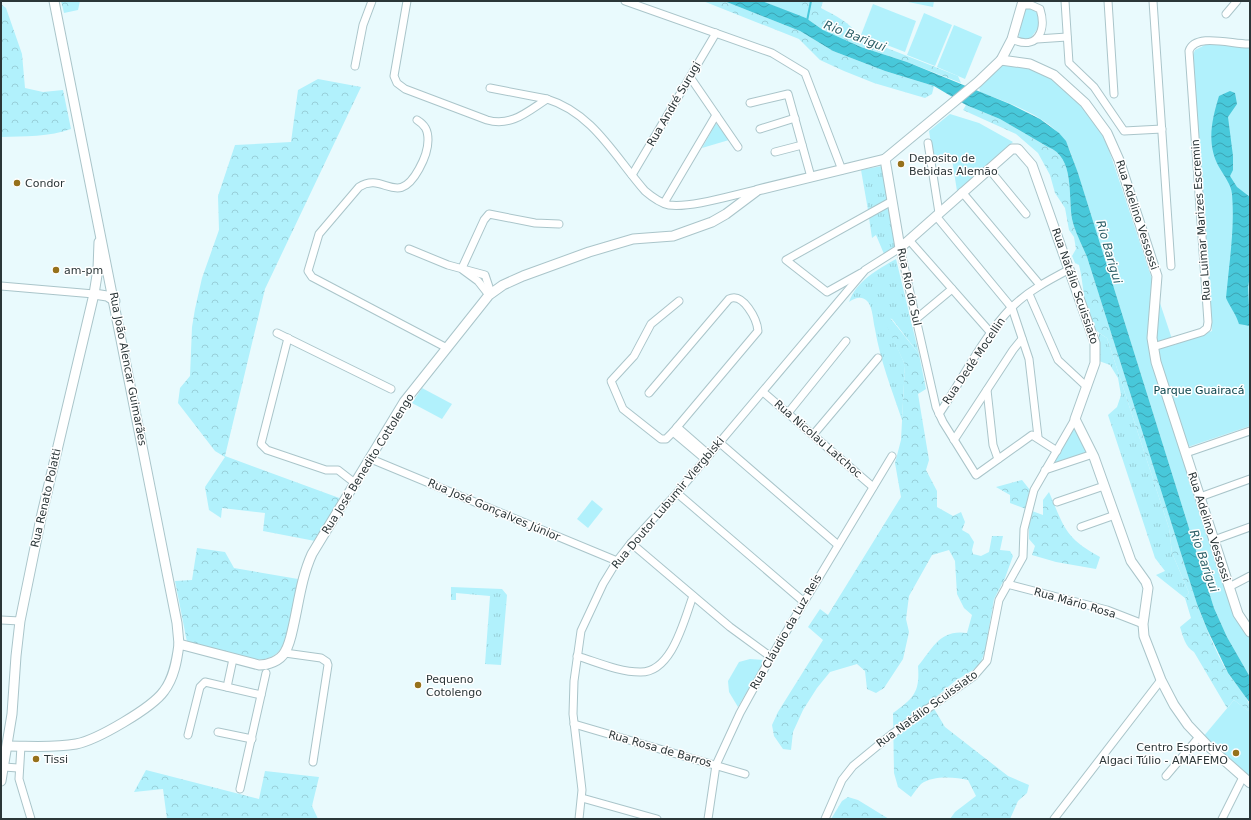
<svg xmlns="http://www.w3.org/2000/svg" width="1251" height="820" viewBox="0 0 1251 820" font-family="'DejaVu Sans',sans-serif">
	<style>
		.grass { fill: url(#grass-tufts) }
		.forest { fill: url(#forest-crowns) }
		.park { fill: #b1f1fc }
		.water { fill: url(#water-waves) }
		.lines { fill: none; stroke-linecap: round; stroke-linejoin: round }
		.stream { stroke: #48c8da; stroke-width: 2 }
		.street-casing { stroke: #aac5ca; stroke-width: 9 }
		.secondary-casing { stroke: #aac5ca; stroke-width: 11 }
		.street { stroke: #fff; stroke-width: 7 }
		.secondary { stroke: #fff; stroke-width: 9 }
		.poi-dot { fill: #96711b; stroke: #fff; stroke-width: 1.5 }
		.labels { text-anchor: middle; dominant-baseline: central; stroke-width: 3; stroke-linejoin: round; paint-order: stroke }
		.street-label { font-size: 11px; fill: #2b3638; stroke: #fff }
		.poi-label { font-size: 11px; fill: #2b3638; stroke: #fff; text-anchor: start }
		.park-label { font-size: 11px; fill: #033f47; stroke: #fff }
		.water-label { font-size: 12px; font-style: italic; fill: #2c6068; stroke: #fff }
	</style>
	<defs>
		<pattern id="grass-tufts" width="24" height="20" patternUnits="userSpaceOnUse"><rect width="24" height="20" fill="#b1f1fc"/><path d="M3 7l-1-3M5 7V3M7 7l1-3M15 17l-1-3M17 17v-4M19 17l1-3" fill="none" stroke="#98cfd9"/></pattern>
		<pattern id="forest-crowns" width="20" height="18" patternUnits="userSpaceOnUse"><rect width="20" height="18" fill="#b1f1fc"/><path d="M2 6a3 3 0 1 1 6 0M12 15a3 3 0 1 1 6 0" fill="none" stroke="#98cfd9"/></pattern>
		<pattern id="water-waves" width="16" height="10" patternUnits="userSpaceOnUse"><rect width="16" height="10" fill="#48c8da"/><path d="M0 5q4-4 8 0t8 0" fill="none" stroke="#3ca3b2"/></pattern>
	</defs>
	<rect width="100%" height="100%" fill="#e9fafd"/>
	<g class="grass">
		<polygon points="882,166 887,200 868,210 861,170"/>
		<polygon points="889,207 895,247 884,254 876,235 872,238 869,218"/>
		<path d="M896,259L919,354L892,319L884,317L905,365L902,420C892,390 880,360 875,329C873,321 873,309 868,302C862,295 855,298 849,302C857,280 877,270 896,259Z"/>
		<polygon points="1099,333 1107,338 1169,528 1172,553 1189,593 1185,598 1156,575 1165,571 1155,558 1108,415 1117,407 1121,395 1118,378 1110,365 1099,361"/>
		<polygon points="451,587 502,589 507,595 501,665 485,664 490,596 456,593 456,600 451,600"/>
	</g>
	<g class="forest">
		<polygon points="61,1 80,1 78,10 64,13"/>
		<polygon points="703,1 724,1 800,31 833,51 885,71 934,86 932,94 925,98 874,83 844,71 820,60 799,39"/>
		<path d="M762,1H823L821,8C836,16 850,22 859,37L958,76L961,83L907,62L861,47L823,30L806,18Z"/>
		<path d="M1,4L6,8L22,54L25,88L43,92L63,90L71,129C50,137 24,136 1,137Z"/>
		<polygon points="318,79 361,87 265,289 225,456 342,499 315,541 263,531 265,513 222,508 221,518 209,510 205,487 225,457 215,451 178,403 180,388 190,376 192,327 195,309 202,278 219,230 218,196 235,145 291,142 298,90"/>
		<path d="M966,105L1000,119L1048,147C1075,157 1068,196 1072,219C1075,232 1082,245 1087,257L1197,604C1206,627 1215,651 1228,673C1236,687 1250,695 1250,712L1234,700L1227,708L1194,652C1185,647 1183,636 1180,627L1191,618L1185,598L1189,593L1172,553L1169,528L1107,338C1102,335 1096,331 1093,326C1083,307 1084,285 1079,265L1075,263L1072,256L1076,249L1074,237L1069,230L1065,208L1055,193L1050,175L1038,153L1016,134L963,110Z"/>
		<path d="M887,314L919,354L926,389L918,394L929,460L926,470L937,491V507L953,516L961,512L965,522L962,530L969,534L974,542L972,550L973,554L981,556L989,552L992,536H1003L1000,550L1010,551L1013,556L1005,578L994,599L985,651L981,662L973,670L955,681L930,702L945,727L1008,776L1029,785L1027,793L1018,801L1010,819H950L955,812L976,796L968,780C955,777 933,775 921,784C917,788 914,793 911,797L898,787L894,773L893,713C914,698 920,692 918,666C933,648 940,629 967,633L972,615L964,608L957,594L955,561L949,550L932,555L909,596L906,619L909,632L903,659L884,688L876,693L867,689L865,671L857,664L830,672L817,688L803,710L793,732L791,750L783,749L774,736L772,725L778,712L823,640L808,627L820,609L828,615L901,497L895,463L901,440L905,365L883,317Z"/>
		<polygon points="1022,480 1030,490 1026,509 1010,503 1010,495 996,487"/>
		<path d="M1049,492C1064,527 1065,538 1100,557L1096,569L1056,562L1032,555L1035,546L1029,539V516L1032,511L1043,515V500Z"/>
		<path d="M197,548L225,552L234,568L298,579C295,595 289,641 279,651C272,659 263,660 253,659L187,642L175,581L192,580Z"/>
		<polygon points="146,770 259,799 265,771 319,777 312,806 318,819 167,819 163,789 134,792"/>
		<polygon points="848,797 858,800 889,819 831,819 842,801"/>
	</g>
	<g class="park">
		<polygon points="763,1 801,1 805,11 801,16 798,16"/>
		<polygon points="903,1 934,1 933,7"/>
		<polygon points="873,4 916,21 905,52 861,35"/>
		<polygon points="1027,8 1032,8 1039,15 1038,28 1030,39 1020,39 1019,35 1024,10"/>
		<polygon points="924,13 952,25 935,66 907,55"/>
		<polygon points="954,25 982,37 965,79 937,67"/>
		<path d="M1207,44L1250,47V426L1182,449L1233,612L1238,623L1250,636V677L1227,637L1214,608L1078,173C1074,164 1071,150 1065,141C1047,115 1008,103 980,92L979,86C985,80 992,71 1000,67C1031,53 1075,95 1092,117C1098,126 1103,137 1108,147L1174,345L1212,331L1193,55L1195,50Z"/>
		<polygon points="950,114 979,123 1013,142 957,191 952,159 934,162 929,131"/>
		<polygon points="716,123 729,140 702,148"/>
		<polygon points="422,388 452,404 442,419 412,403"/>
		<polygon points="1074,427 1087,452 1052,464"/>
		<polygon points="592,500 603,509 588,528 577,519"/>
		<polygon points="750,659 765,660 738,707 729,692 728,681 739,662"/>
		<polygon points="1234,700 1250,712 1250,777 1203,737"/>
	</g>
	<g class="water">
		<path d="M724,1H762L806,18L823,30L861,47L907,62L1010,104L1040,119L1059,133L1066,141L1078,173L1214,608L1227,637L1250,677V703L1228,673L1207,629L1197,604L1087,257C1082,245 1075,232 1072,219C1068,196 1075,157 1048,147L1000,119L966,105L934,86L885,71L833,51L800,31Z"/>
		<path d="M1230,91L1235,93L1237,104L1228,117L1233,156V170L1230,176L1237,187L1250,197V276L1248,287L1250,326L1239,324C1236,314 1230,307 1226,298C1229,264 1235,229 1232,194C1231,184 1224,176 1219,167C1206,144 1212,119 1219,96Z"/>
	</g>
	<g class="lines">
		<polyline class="stream" points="807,21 811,1"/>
		<g class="street-casing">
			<g id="street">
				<path d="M407,1L394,76L397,83L405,89L487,120C511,127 527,112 547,99C593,113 615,157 645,191C652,197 660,203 669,205C691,208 733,195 756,190"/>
				<polyline points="625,1 772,53 805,73 842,170"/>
				<polyline points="1065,1 1069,63 1094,87 1124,131 1162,129"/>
				<polyline points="1108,1 1114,94"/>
				<polyline points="1153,1 1171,266"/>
				<polyline points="1226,14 1237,1"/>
				<path d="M1012,39C1037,51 1047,31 1040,9L1031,5H1022"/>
				<polyline points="1037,39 1067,37"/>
				<polyline points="355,66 363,25 372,1"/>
				<polyline points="690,77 738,147"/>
				<polyline points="490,88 547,99"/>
				<polyline points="750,103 788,94 811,177"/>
				<path d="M417,120C425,125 428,130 428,140C428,150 424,160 419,169C397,209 384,171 359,187L319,234L308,271L312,277L447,348"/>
				<polyline points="760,129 795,118"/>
				<polyline points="928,143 939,213"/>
				<polyline points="775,152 802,145"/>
				<polyline points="989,169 1026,214"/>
				<polyline points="632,175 716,33"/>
				<polyline points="962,192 1040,285"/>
				<polyline points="664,203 716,115"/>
				<polyline points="936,216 1012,308 1029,359 1038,437"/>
				<polyline points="909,240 991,333"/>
				<polyline points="409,249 448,265 485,275 491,293"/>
				<polyline points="462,268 484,220 489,214 535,223 559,224"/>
				<polyline points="463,270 478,281 489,295"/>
				<polyline points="861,273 827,292 786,260 892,201"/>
				<polyline points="1,286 94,294"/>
				<polyline points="1029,294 1058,360 1087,387"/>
				<polyline points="916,319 952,289"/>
				<polyline points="277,333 391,389"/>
				<polyline points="288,338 261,444 267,450 326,470 338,470 356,484"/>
				<path d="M1153,347L1202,332L1207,328L1208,322L1189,51C1195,32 1234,45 1250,44"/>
				<polyline points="987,390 993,445 998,459"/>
				<polyline points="763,392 873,487"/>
				<path d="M649,393L729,299C743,292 757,319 758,331L673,432L666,439H661L623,409L611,381L634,356L651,324L679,301"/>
				<polyline points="788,413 846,341"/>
				<path d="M939,414C962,380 983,337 1011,308C1028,291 1049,280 1070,269"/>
				<polyline points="677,427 709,455"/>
				<polyline points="673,432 705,459"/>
				<polyline points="813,435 878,358"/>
				<polyline points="954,440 1013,350 1022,339"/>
				<polyline points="720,443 838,545"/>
				<polyline points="1186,453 1250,431"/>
				<polyline points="371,459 617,561"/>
				<polyline points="1045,470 1093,454"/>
				<polyline points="677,493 804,602"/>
				<polyline points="1200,497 1250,479"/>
				<polyline points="1057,502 1104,486"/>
				<polyline points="1081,527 1115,515"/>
				<polyline points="1214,540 1250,527"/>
				<polyline points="631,543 730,627 771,657"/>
				<polyline points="1007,584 1107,610 1143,624"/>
				<polyline points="1229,587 1250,576"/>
				<polyline points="1,620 20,621"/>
				<polyline points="285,653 321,658 327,662 328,665 313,762"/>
				<path d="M577,656C597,662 619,672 640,672C672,673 684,620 693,596"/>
				<polyline points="227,687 233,659"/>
				<polyline points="574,724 745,774"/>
				<polyline points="218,732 252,739"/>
				<polyline points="188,735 200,687 205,682 261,695"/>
				<polyline points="21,746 19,779 31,819"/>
				<polyline points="4,767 18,768"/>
				<polyline points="1166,776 1199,737"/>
				<polyline points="240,789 266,673"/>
				<polyline points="582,798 657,819"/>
				<polyline points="579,819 582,790 573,714 574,681 581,631 603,584 617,561 631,543 677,493 865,270 900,248 936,407 943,422 976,475 1032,435 1057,451"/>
				<polyline points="708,819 716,765 740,713 771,657 892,456"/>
				<polyline points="825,819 842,780 853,766 892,734 974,676 987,661 999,600 1023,557 1024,529 1034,490 1075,419"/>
				<polyline points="1054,819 1161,680"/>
				<polyline points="1222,819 1243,777"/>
			</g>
		</g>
		<g class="secondary-casing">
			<g id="secondary">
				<polyline points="54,1 177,623 179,644"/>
				<polyline points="1001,60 1030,64 1054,75 1085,103 1107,133 1119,160 1157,276 1152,338 1156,362 1238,614 1250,632"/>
				<polyline points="885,159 900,248"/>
				<polyline points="900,248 1012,149 1018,149 1032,165 1095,343 1095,363 1075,419 1094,457 1131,561 1146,582 1148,588 1143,624 1144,636 1161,680 1174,705 1188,725 1207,745 1250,783"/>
				<polyline points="94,294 107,296 115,301"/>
				<path d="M8,746C30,746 54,748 76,744C97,740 152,708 164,691C174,678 177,660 179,644L259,665C268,665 280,661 285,652C290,644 292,632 294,623C299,600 302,576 312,554L404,402L489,295L503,285L523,276L589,252L633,239L673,236L712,222L726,214L758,190L885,159L978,82L1001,60L1012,39L1023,1"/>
				<polyline points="1,781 12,714 16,656 20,621 41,518 94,294 98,269 99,242"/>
			</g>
		</g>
		<use href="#street" class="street"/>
		<use href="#secondary" class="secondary"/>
	</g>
	<g class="poi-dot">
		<circle cx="901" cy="164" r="4"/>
		<circle cx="17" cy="183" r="4"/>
		<circle cx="56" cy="270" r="4"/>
		<circle cx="418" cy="685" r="4"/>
		<circle cx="1236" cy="753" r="4"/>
		<circle cx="36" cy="759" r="4"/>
	</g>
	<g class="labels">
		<g class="street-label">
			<text transform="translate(674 104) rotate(-60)">Rua André Surugi</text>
			<text transform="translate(1137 215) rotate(72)">Rua Adelino Vessossi</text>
			<text transform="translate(1201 220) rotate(-94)">Rua Luimar Marizes Escremin</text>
			<text transform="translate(1075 286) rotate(71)">Rua Natálio Scuissiato</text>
			<text transform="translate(909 287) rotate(78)">Rua Rio do Sul</text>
			<text transform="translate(974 361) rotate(-56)">Rua Dedé Mocellin</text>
			<text transform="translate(128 369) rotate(79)">Rua João Alencar Guimarães</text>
			<text transform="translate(818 439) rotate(41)">Rua Nicolau Latchoc</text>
			<text transform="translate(368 464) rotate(-58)">Rua José Benedito Cottolengo</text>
			<text transform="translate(46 498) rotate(-77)">Rua Renato Polatti</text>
			<text transform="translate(668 503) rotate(-50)">Rua Doutor Lubumir Viergbiski</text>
			<text transform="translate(494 510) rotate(23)">Rua José Gonçalves Júnior</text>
			<text transform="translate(1209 527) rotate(72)">Rua Adelino Vessossi</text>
			<text transform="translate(1075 603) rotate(16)">Rua Mário Rosa</text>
			<text transform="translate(786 632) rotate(-60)">Rua Cláudio da Luz Reis</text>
			<text transform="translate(927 709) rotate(-36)">Rua Natálio Scuissiato</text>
			<text transform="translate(660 749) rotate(16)">Rua Rosa de Barros</text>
		</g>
		<g class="poi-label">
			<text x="909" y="158">Deposito de<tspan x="909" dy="13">Bebidas Alemão</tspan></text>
			<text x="25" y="183">Condor</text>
			<text x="64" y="270">am-pm</text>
			<text x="426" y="679">Pequeno<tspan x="426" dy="13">Cotolengo</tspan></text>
			<text x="1228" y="747" text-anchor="end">Centro Esportivo<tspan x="1228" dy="13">Algaci Túlio - AMAFEMO</tspan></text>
			<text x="44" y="759">Tissi</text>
		</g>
		<g class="park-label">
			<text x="1199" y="390">Parque Guairacá</text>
		</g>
		<g class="water-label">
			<text transform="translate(855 36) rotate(21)">Rio Barigui</text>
			<text transform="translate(1109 252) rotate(74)">Rio Barigui</text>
			<text transform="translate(1204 561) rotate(71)">Rio Barigui</text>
		</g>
	</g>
	<rect width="1251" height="820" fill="none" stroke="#2b3638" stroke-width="4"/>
</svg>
